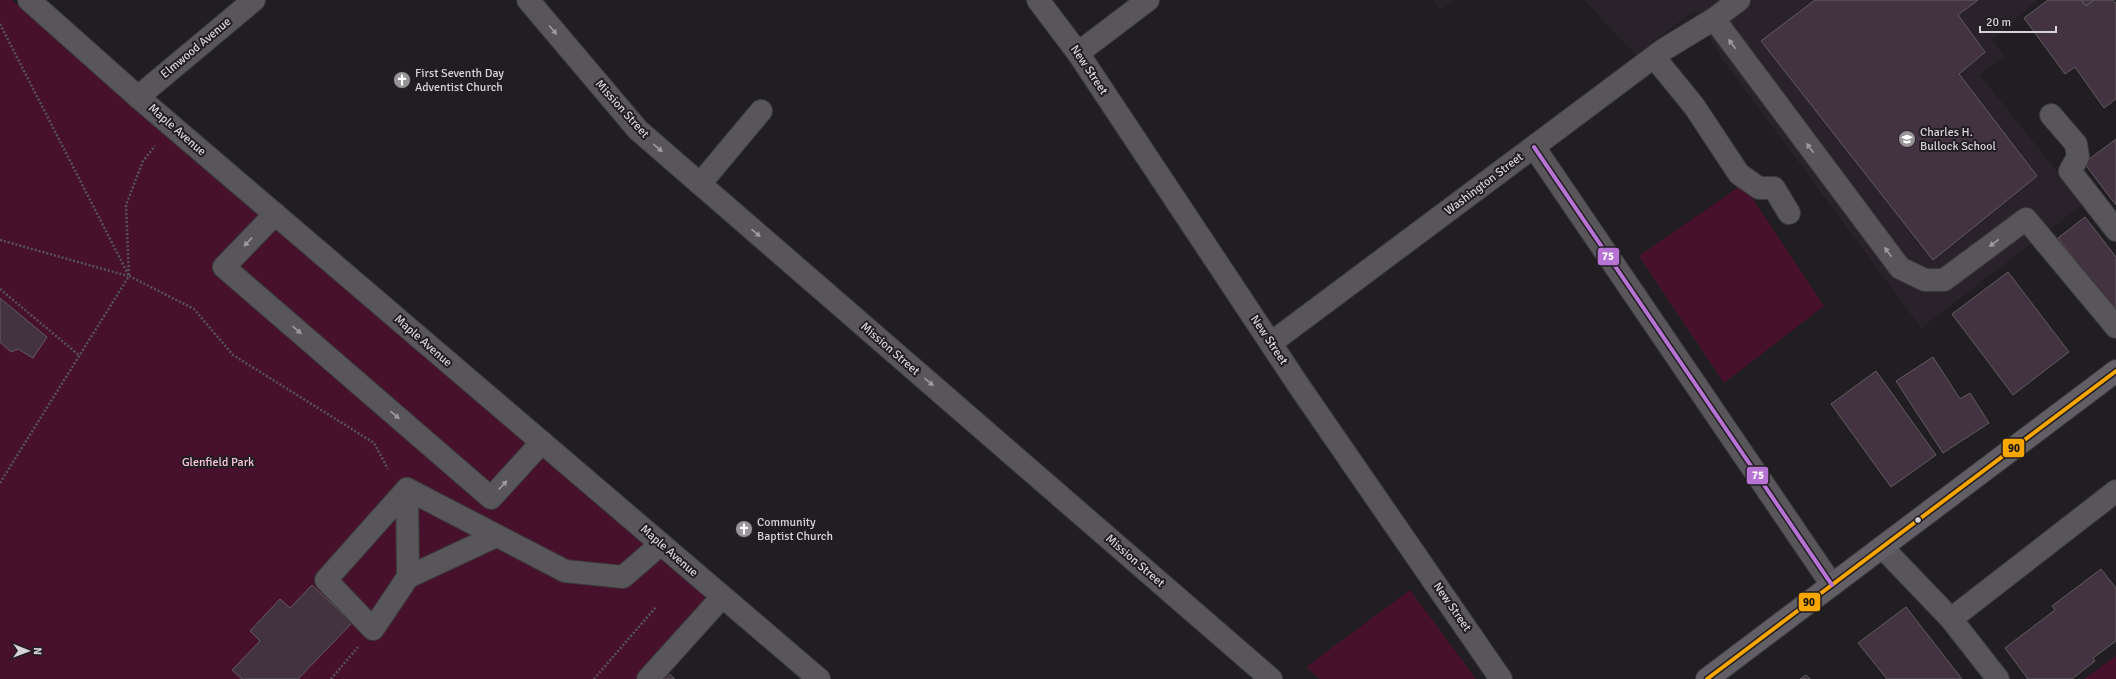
<svg xmlns="http://www.w3.org/2000/svg" width="2116" height="679" viewBox="0 0 2116 679" font-family="Signika,sans-serif">
	<style>
		.built { fill: #2a222b }
		.green { fill: #48112b }
		.building { fill: #433340; stroke: #5f5c5f }
		.lines { fill: none; stroke-linecap: round; stroke-linejoin: round }
		.minor-casing { stroke: #3a393b; stroke-width: 24 }
		.major-casing { stroke: #3a393b; stroke-width: 24 }
		.path { stroke: #555455; stroke-width: 2.5; stroke-dasharray: 2 2; stroke-linecap: butt }
		.minor { stroke: #585658; stroke-width: 22 }
		.major { stroke: #615e65; stroke-width: 22 }
		.bus-1-casing { stroke: #211d22; stroke-width: 7 }
		.bus-2-casing { stroke: #211d22; stroke-width: 7 }
		.bus-1 { stroke: #f7a600; stroke-width: 4 }
		.bus-2 { stroke: #b673d3; stroke-width: 4 }
		.oneway { fill: #9d9b9e }
		.bus-dot { fill: #d6d3d7; stroke: #211d22; stroke-width: 1.5 }
		.labels { text-anchor: middle; dominant-baseline: central; stroke-width: 4; stroke-linejoin: round; paint-order: stroke }
		.street-label { font-size: 12px; fill: #d6d3d7; stroke: #211d22 }
		.poi-label { font-size: 12px; fill: #d6d3d7; stroke: #211d22; text-anchor: start }
		.park-label { font-size: 12px; fill: #fcc7d8; stroke: #211d22 }
		.line-badge { stroke: #211d22; stroke-width: 1.5 }
		.badge-label { font-size: 11px; text-anchor: middle; font-weight: bold; fill: #fff }
		.pale-badge-label { font-size: 11px; text-anchor: middle; font-weight: bold; fill: #111 }
	</style>
	<rect width="100%" height="100%" fill="#201e21"/>
	<g class="built">
		<polygon points="1434,0 1452,0 1440,9"/>
		<polygon points="1584,0 2037,0 1992,40 2004,56 1980,75 2083,204 1921,328 1721,57 1694,11 1636,55"/>
	</g>
	<g class="green">
		<polygon points="0,0 12,0 709,597 636,679 0,679"/>
		<polygon points="1743,184 1824,306 1724,383 1639,256"/>
		<polygon points="1410,590 1476,679 1320,679 1306,667"/>
		<polygon points="2116,656 2116,679 2084,679"/>
	</g>
	<g class="building">
		<polygon points="1815,0 1978,0 1958,15 1985,52 1959,74 2037,176 1933,260 1761,41"/>
		<polygon points="2048,0 2081,0 2086,6 2094,0 2113,0 2116,3 2116,99 2104,108 2075,67 2065,74 2024,18"/>
		<polygon points="2081,0 2094,0 2086,6"/>
		<polygon points="2116,139 2116,205 2084,163"/>
		<polygon points="2085,217 2116,257 2116,312 2058,238"/>
		<polygon points="2008,272 2069,352 2013,395 1952,314"/>
		<polygon points="0,298 47,337 33,358 18,349 11,352 0,342"/>
		<polygon points="1933,357 1960,399 1970,393 1989,423 1943,453 1896,381"/>
		<polygon points="1876,371 1936,455 1891,487 1831,404"/>
		<polygon points="2101,569 2116,588 2116,641 2093,658 2095,661 2072,679 2028,679 2005,648 2055,610 2052,606"/>
		<polygon points="312,585 352,623 298,679 242,679 232,670 260,641 250,631 280,599 290,608"/>
		<polygon points="1906,607 1962,679 1887,679 1858,643"/>
		<polygon points="665,670 675,679 657,679"/>
		<polygon points="1806,675 1810,679 1800,679"/>
	</g>
	<g class="lines">
		<g class="minor-casing">
			<g id="minor">
				<polyline points="29,0 138,97 819,679"/>
				<polyline points="528,0 638,130 1271,679"/>
				<polyline points="1038,0 1078,53 1299,386 1501,679"/>
				<polyline points="1714,19 1900,268 1925,280 1944,280 2026,219 2116,327"/>
				<polyline points="1078,53 1148,0"/>
				<polyline points="1654,57 1694,106 1739,174 1759,188 1774,188 1789,213"/>
				<polyline points="138,97 254,0"/>
				<polyline points="2051,115 2076,144 2078,157 2070,171 2116,230"/>
				<polyline points="1534,147 1832,585"/>
				<polyline points="700,184 761,111"/>
				<polyline points="275,214 224,267 491,498 542,442"/>
				<polyline points="1271,343 1663,50 1714,19 1739,0"/>
				<polygon points="407,489 408,577 373,629 326,580"/>
				<polyline points="407,489 565,571 623,577 661,544"/>
				<polyline points="1882,547 1951,619"/>
				<polyline points="408,577 496,536"/>
				<polyline points="648,679 722,597"/>
				<polyline points="1998,679 1951,619 2116,491"/>
			</g>
		</g>
		<g class="major-casing">
			<polyline id="major" points="1707,679 2116,371"/>
		</g>
		<g class="path">
			<polyline points="0,24 129,276 126,205 143,161 155,146"/>
			<polyline points="0,240 128,276"/>
			<polyline points="0,289 80,356"/>
			<polyline points="0,483 129,276 194,309 233,355 374,443 388,469"/>
			<polyline points="331,679 358,647"/>
			<polyline points="594,679 656,607"/>
		</g>
		<use href="#minor" class="minor"/>
		<use href="#major" class="major"/>
		<g class="bus-1-casing">
			<polyline id="bus-1" points="1707,679 2116,371"/>
		</g>
		<g class="bus-2-casing">
			<polyline id="bus-2" points="1534,147 1832,585"/>
		</g>
		<use href="#bus-1" class="bus-1"/>
		<use href="#bus-2" class="bus-2"/>
	</g>
	<defs><path id="oneway-solid" d="M-6-.8H1V-3.2L6.5 0L1 3.2V.8H-6Z"/></defs>
	<g class="oneway">
		<use href="#oneway-solid" transform="translate(553 30) rotate(50)"/>
		<use href="#oneway-solid" transform="translate(1732 44) rotate(-127)"/>
		<use href="#oneway-solid" transform="translate(658 148) rotate(41)"/>
		<use href="#oneway-solid" transform="translate(1810 148) rotate(-127)"/>
		<use href="#oneway-solid" transform="translate(756 233) rotate(41)"/>
		<use href="#oneway-solid" transform="translate(248 242) rotate(133)"/>
		<use href="#oneway-solid" transform="translate(1994 243) rotate(143)"/>
		<use href="#oneway-solid" transform="translate(1888 252) rotate(-127)"/>
		<use href="#oneway-solid" transform="translate(297 330) rotate(41)"/>
		<use href="#oneway-solid" transform="translate(929 382) rotate(41)"/>
		<use href="#oneway-solid" transform="translate(395 415) rotate(41)"/>
		<use href="#oneway-solid" transform="translate(503 485) rotate(-47)"/>
	</g>
	<defs>
		<g id="church-disc" transform="scale(0.9)"><circle r="9.5" fill="#969497" stroke="#211d22"/><path d="M-1.2-6h2.4v3.5h3.3v2.4h-3.3V6h-2.4V-.1h-3.3v-2.4h3.3Z" fill="#fff"/></g>
		<g id="school-disc" transform="scale(0.9)"><circle r="9.5" fill="#969497" stroke="#211d22"/><path d="M0-5L7-2L0 1L-7-2ZM-4 1L0 2.5L4 1V4Q0 6-4 4Z" fill="#fff"/></g>
	</defs>
	<g fill-rule="evenodd">
		<use href="#church-disc" x="402" y="80"/>
		<use href="#school-disc" x="1907" y="139"/>
		<use href="#church-disc" x="744" y="529"/>
	</g>
	<circle class="bus-dot" cx="1918" cy="520" r="3.5"/>
	<g class="labels">
		<g class="street-label">
			<text transform="translate(196 48) rotate(-40)">Elmwood Avenue</text>
			<text transform="translate(1089 70) rotate(56)">New Street</text>
			<text transform="translate(622 109) rotate(48)">Mission Street</text>
			<text transform="translate(177 130) rotate(41)">Maple Avenue</text>
			<text transform="translate(1484 184) rotate(-37)">Washington Street</text>
			<text transform="translate(1269 340) rotate(56)">New Street</text>
			<text transform="translate(423 341) rotate(41)">Maple Avenue</text>
			<text transform="translate(890 349) rotate(41)">Mission Street</text>
			<text transform="translate(669 551) rotate(41)">Maple Avenue</text>
			<text transform="translate(1135 561) rotate(41)">Mission Street</text>
			<text transform="translate(1452 607) rotate(55)">New Street</text>
		</g>
		<g class="poi-label">
			<text x="415" y="73">First Seventh Day<tspan x="415" dy="14">Adventist Church</tspan></text>
			<text x="1920" y="132">Charles H.<tspan x="1920" dy="14">Bullock School</tspan></text>
			<text x="757" y="522">Community<tspan x="757" dy="14">Baptist Church</tspan></text>
		</g>
		<g class="park-label">
			<text x="218" y="462">Glenfield Park</text>
		</g>
	</g>
	<g class="line-badge">
		<rect x="1597" y="247" width="23" height="19" rx="4" fill="#b673d3"/>
		<rect x="2002" y="438" width="23" height="20" rx="4" fill="#f7a600"/>
		<rect x="1746" y="466" width="23" height="19" rx="4" fill="#b673d3"/>
		<rect x="1798" y="592" width="23" height="20" rx="4" fill="#f7a600"/>
	</g>
	<g class="badge-label">
		<text x="1608" y="260">75</text>
		<text x="1758" y="479">75</text>
	</g>
	<g class="pale-badge-label">
		<text x="2014" y="452">90</text>
		<text x="1809" y="606">90</text>
	</g>
	<g transform="translate(28 651) rotate(91)" stroke="#211d22" stroke-width="3" paint-order="stroke">
	<path d="M0-3L7 15L0 10L-7 15Z" fill="#d6d3d7"/>
	<text y="-6" font-size="11" font-weight="bold" text-anchor="middle" fill="#d6d3d7">N</text>
	</g>
	<path d="M1980 26v6h76v-6" fill="none" stroke="#d6d3d7" stroke-width="2"/>
	<text x="1986" y="26" font-size="12" fill="#d6d3d7" stroke="#211d22" stroke-width="3" paint-order="stroke">20 m</text>
</svg>
